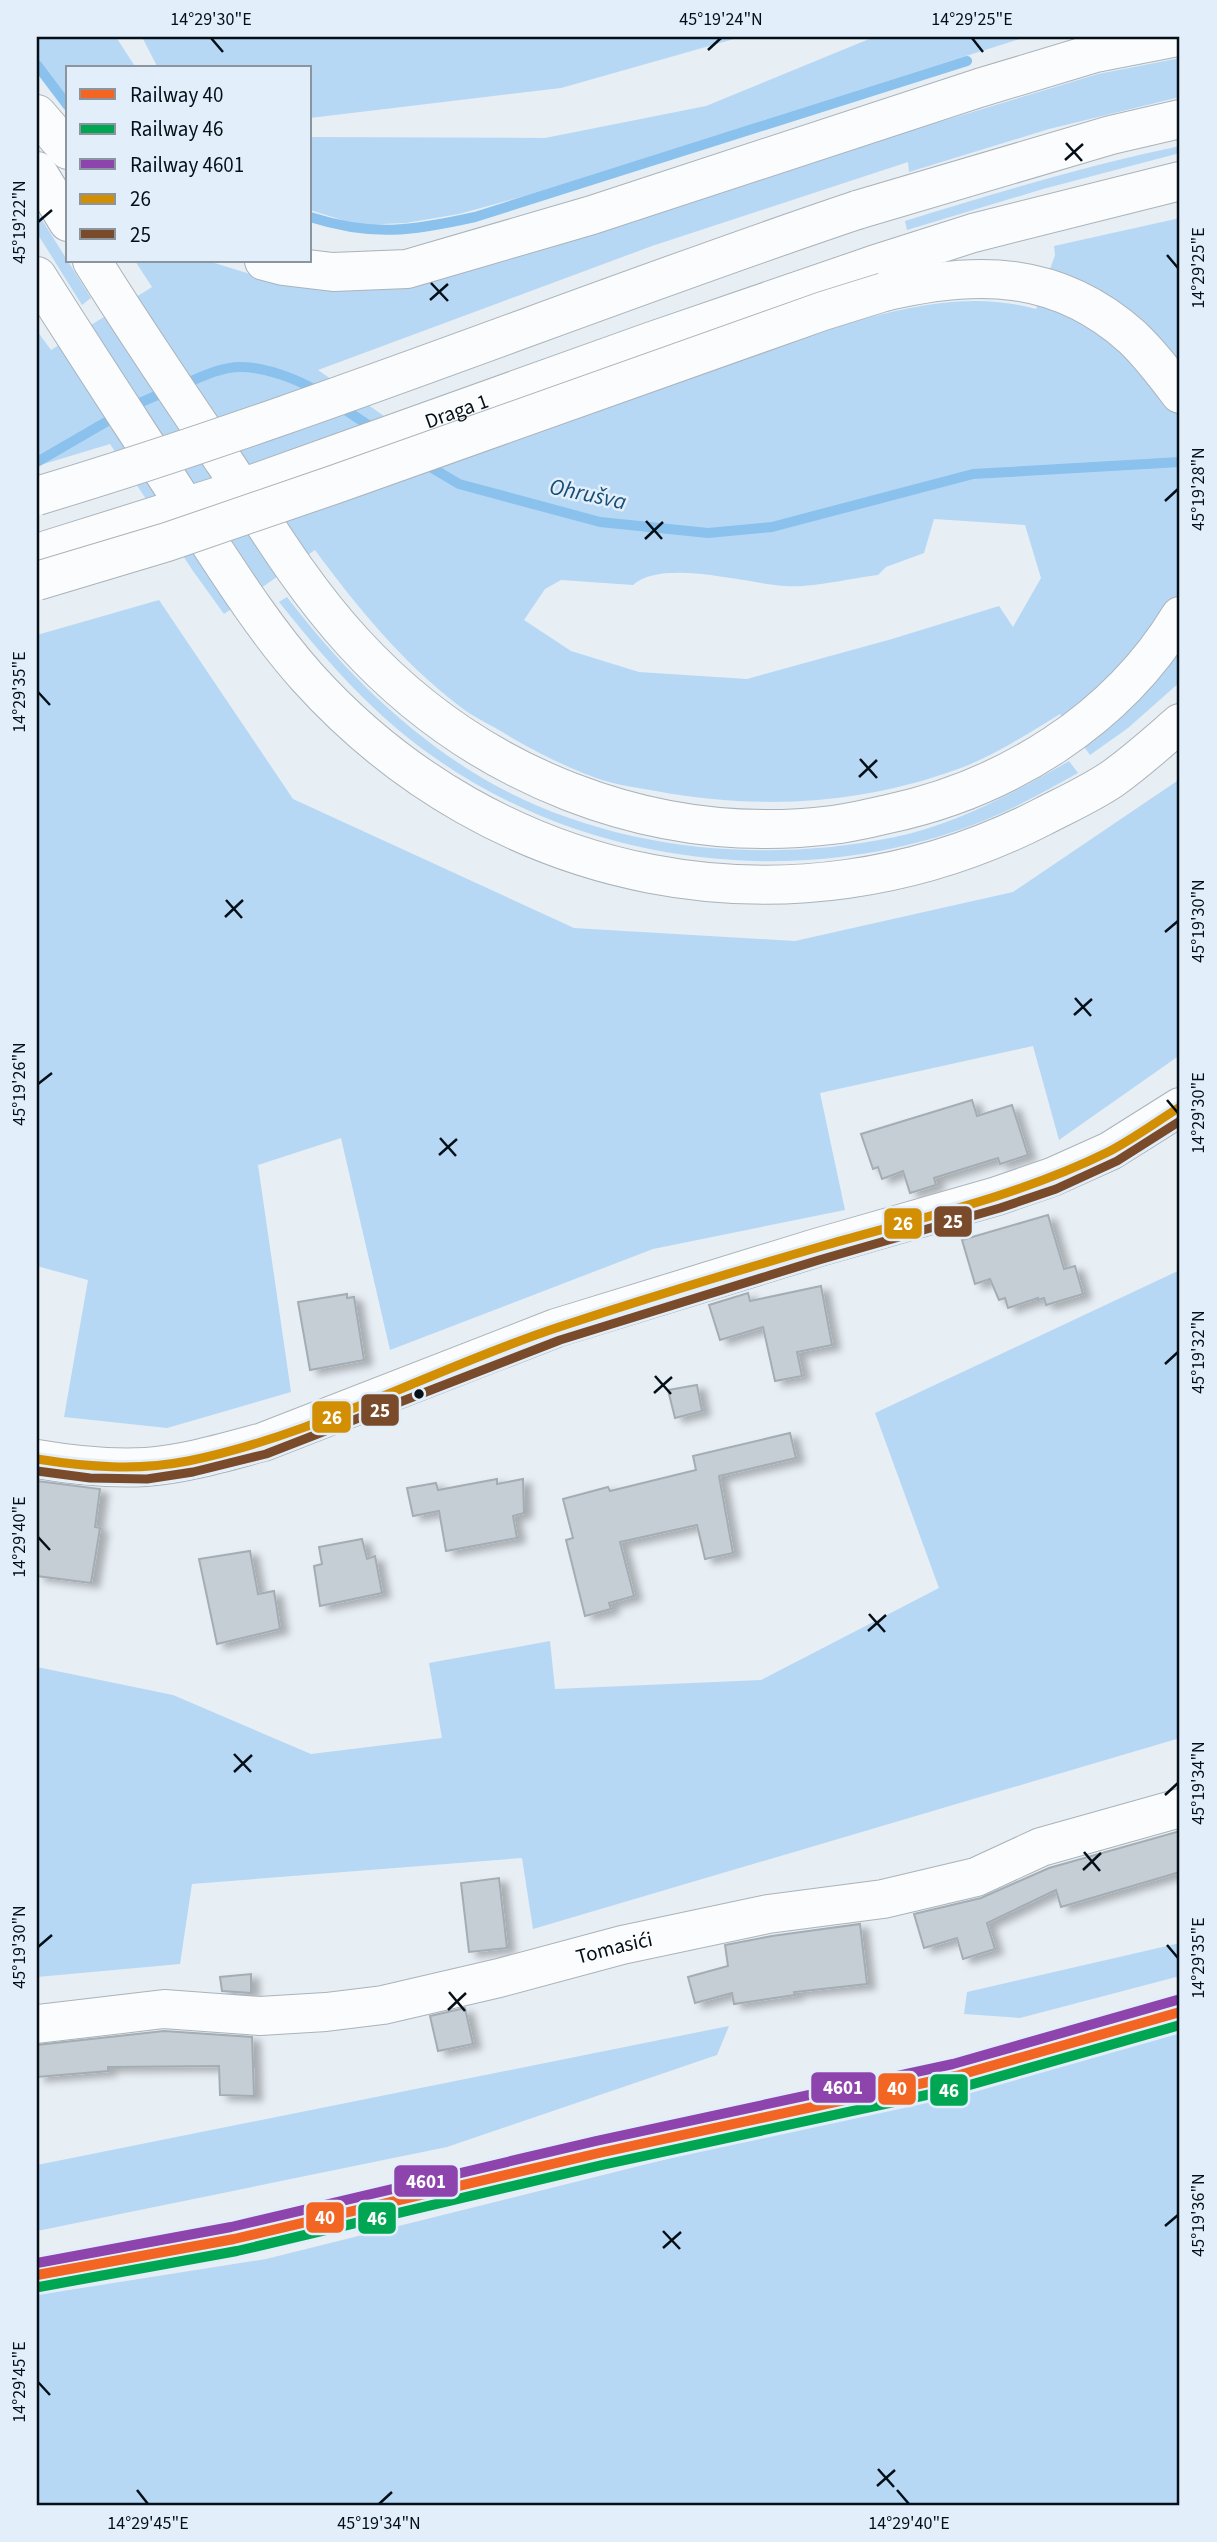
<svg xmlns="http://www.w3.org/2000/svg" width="1217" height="2542" viewBox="0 0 1217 2542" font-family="'Source Sans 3',sans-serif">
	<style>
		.green { fill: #b7d8f5; fill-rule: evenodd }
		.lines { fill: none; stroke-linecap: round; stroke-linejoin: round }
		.stream { stroke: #8ac1ed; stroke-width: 10 }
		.building { fill: #c5ced5; stroke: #a5adb4; stroke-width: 2; filter: url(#shadow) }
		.minor-casing { stroke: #aab3ba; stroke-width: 40 }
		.tertiary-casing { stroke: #aab3ba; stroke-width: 40 }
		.trunk-casing { stroke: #aab3ba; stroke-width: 40 }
		.minor { stroke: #fbfcfd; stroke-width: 38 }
		.tertiary { stroke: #fbfcfd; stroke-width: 38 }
		.trunk { stroke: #fbfcfd; stroke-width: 38 }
		.trunk-bridge-casing { stroke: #aab3ba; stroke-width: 40; stroke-linecap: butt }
		.trunk-bridge { stroke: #fbfcfd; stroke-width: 38 }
		.bus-1-casing { stroke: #e2eef9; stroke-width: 14 }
		.bus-2-casing { stroke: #e2eef9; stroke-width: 14 }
		.bus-1 { stroke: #d38f04; stroke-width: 9 }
		.bus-2 { stroke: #7a4b2a; stroke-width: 9 }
		.rail-1-casing { stroke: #e2eef9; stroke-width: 16 }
		.rail-2-casing { stroke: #e2eef9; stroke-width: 16 }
		.rail-3-casing { stroke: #e2eef9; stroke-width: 16 }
		.rail-1 { stroke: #f26522; stroke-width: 10 }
		.rail-2 { stroke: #00a651; stroke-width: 10 }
		.rail-3 { stroke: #8e44ad; stroke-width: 10 }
		.ticks { fill: none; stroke: #050f18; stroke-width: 2.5 }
		.bus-dot { fill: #050f18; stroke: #e2eef9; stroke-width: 2.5 }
		.labels { text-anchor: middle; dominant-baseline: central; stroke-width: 5; stroke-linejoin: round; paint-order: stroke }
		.street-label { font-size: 21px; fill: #050f18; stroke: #e2eef9 }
		.water-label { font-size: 23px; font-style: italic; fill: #164e76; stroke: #e2eef9 }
		.line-badge { stroke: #e2eef9; stroke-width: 2.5 }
		.badge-label { font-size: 19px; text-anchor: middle; font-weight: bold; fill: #fff }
		.neatline { fill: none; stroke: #050f18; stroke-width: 2.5 }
		.ticks-label { font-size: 18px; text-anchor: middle; fill: #050f18 }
	</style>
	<defs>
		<filter id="shadow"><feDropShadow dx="8" dy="4.5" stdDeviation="3.5" flood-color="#0004"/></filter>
	</defs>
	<rect width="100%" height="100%" fill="#e7eef4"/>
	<g class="green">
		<polygon points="37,37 116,37 136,68 68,68 68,100 37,58"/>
		<polygon points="142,37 741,37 561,88 310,118 310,68 158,68"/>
		<polygon points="874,37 1026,37 528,195 459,214 406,223 358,225 310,210 310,137 545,138 706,106"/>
		<path d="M1180,58V97L1049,129L909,172L908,162L652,246L318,370L450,462C527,435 604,407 681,380C735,360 788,341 843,325C907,306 971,291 1036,309L1055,255L1054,246L1180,218V682L1128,728L1090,755L1060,714C1027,734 994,756 958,769C860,805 757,810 656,791C640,788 624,786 609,782C574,772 530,749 499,730C485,722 470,715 458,705C402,662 357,607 315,550L224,614L193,571L110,444L37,466V331L51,350L152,287L135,261H208L257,276L314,286L860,146L1098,74ZM934,519L1025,525L1041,578L1013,627L999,606L892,639L747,679L639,672L571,651L524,620L545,589L561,580L633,585C663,558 747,584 786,586C810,588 853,578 878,575L886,567L924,553Z"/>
		<path d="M1180,146V153L1043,189L907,230L905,221C996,193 1088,165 1180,146Z"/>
		<polygon points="37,212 91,298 82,305 37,233"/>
		<path d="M287,597C342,669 406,733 484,779C606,850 759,865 895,837C954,825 1018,791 1069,761L1078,773C1047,790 1016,808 983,821C803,893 585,867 428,753C370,711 323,657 279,602Z"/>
		<polygon points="159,600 293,799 574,928 795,941 1013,892 1180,779 1180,1055 1059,1140 1033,1046 820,1093 845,1210 653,1249 390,1350 341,1138 258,1165 291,1392 167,1428 64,1417 88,1280 37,1266 37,635"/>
		<polygon points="1180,1270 1180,1738 533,1929 522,1858 192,1884 180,1964 37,1977 37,1667 173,1695 311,1754 442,1738 429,1663 550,1641 555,1689 761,1680 939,1588 875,1413"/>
		<polygon points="1180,1943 1180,1976 1020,2018 964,2014 967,1992"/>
		<polygon points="729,2026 717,2055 447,2147 37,2231 37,2165"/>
		<polygon points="1180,2031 1180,2505 37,2505 37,2295 266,2259"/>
	</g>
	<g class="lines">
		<g class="stream">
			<polyline points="37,65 68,106"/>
			<path d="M310,217C373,237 412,231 475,217L967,61"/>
			<path d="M182,385C199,378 220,367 240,367C266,367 297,379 319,392"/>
			<polyline points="338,405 377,431"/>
			<polyline points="37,462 137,404 167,391"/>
			<polyline points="422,462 459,484 600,522 708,533 772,527 973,474 1180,462"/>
		</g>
	</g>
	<g class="building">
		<polygon points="972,1100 977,1116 1012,1105 1028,1155 1000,1164 998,1158 934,1178 936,1185 910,1193 903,1171 882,1179 878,1167 873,1169 861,1134"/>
		<polygon points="1048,1215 1064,1269 1075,1266 1083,1294 1046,1305 1044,1298 1038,1300 1038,1298 1008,1308 1005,1298 999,1300 990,1279 975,1284 962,1240"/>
		<polygon points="821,1286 832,1345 797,1352 802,1376 775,1381 763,1327 720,1340 709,1305 748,1293 750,1301"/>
		<polygon points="347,1294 347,1298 354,1297 364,1360 310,1370 298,1302"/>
		<polygon points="697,1385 702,1411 675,1418 668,1390"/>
		<polygon points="790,1433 796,1458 719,1476 733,1553 705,1559 697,1525 620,1542 634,1596 609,1603 611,1609 585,1616 566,1540 573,1538 563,1499 608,1487 610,1491 696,1470 693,1456"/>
		<polygon points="497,1479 497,1484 523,1479 524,1513 513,1516 517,1538 446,1551 439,1511 413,1516 407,1488 436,1483 438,1490"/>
		<polygon points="37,1481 100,1489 95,1527 100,1528 91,1583 37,1576"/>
		<polygon points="362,1539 367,1559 375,1556 382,1593 320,1606 314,1566 322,1564 319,1547"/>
		<polygon points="250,1551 258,1594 274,1591 280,1629 217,1644 199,1559"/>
		<polygon points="1180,1831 1180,1872 1061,1907 1056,1890 987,1923 995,1949 963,1959 957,1938 924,1948 914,1914 981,1898 1049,1868"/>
		<polygon points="499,1878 507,1948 469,1952 461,1883"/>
		<polygon points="860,1924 867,1984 794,1992 795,1995 734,2004 732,1993 695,2003 688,1977 728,1966 725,1945 772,1936"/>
		<polygon points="251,1974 251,1993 222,1991 220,1977"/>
		<polygon points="465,2008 473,2044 438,2051 430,2016"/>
		<polygon points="164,2031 252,2037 254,2096 220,2095 219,2066 108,2067 108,2071 37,2077 37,2045"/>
	</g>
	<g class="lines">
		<g class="minor-casing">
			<g id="minor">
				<path id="s1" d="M37,2024L164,2009L260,2016L326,2012L383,2005L499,1978L622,1945L768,1914L883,1899L976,1877L1041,1847L1180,1808"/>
			</g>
		</g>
		<g class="tertiary-casing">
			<path id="tertiary" d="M37,1459C72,1465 110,1469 146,1467C186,1464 225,1452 263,1442L556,1328L816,1248L997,1196L1052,1177L1110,1151L1180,1107"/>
		</g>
		<g class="trunk-casing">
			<g id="trunk">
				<polyline points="37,114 68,150"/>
				<polyline points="37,171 68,222"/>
				<polyline points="857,210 1111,135 1180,119"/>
				<path d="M92,261C134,329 180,396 225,463C265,524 303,588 353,642C475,776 652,847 832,825C851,823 870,818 888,814C1006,789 1117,720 1180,616"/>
				<polyline points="264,261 283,266 333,272 407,269 592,215 979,88 1095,53 1177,37"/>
				<path d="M37,276C85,352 135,428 184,504C223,563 260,624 307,677C495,886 790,946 1042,817C1065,805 1090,794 1112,779C1136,762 1158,742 1180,723"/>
				<path d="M884,292C976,270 1057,270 1132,337C1150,354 1165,374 1180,394"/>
				<path id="s2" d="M37,553L219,496L652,341L876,264L973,233L1180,181"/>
			</g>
		</g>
		<use href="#minor" class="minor"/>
		<use href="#tertiary" class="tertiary"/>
		<use href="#trunk" class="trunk"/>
		<g class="trunk-bridge-casing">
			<g id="trunk-bridge">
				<path d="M37,496C314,413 583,302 857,210"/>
				<polyline points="37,581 167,542 336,484 823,311 884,292"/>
			</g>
		</g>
		<use href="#trunk-bridge" class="trunk-bridge"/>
		<g class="bus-1-casing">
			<path id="bus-1" d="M37,1459C87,1467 137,1471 188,1461C317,1435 434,1368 559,1327C647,1298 736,1271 826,1245C920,1218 1019,1196 1108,1152C1133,1139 1156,1122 1180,1107"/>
		</g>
		<g class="bus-2-casing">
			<polyline id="bus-2" points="37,1471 90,1478 147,1479 193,1472 266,1454 560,1340 819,1260 1000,1208 1056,1189 1117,1161 1180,1121"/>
		</g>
		<use href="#bus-1" class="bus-1"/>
		<use href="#bus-2" class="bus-2"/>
		<g class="rail-1-casing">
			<polyline id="rail-1" points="37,2275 234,2239 599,2153 956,2076 1180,2012"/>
		</g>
		<g class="rail-2-casing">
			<polyline id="rail-2" points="39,2287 237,2251 602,2165 959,2088 1180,2025"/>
		</g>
		<g class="rail-3-casing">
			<polyline id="rail-3" points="37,2263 231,2227 596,2141 953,2064 1177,2000"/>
		</g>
		<use href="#rail-1" class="rail-1"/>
		<use href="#rail-2" class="rail-2"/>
		<use href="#rail-3" class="rail-3"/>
	</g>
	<path class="ticks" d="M211,38L223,52M972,38L983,52M708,50L721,38M1066,143L1082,161M1065,160L1083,144M38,222L52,210M1167,255L1178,268M431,283L448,301M430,300L448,284M1165,501L1178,489M646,521L662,539M645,539L663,522M38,692L50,705M860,759L877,778M859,777L877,760M226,900L242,918M225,917L243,900M1165,932L1178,921M1075,998L1091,1016M1074,1015L1092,999M38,1084L52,1073M1167,1100L1178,1113M440,1138L456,1156M439,1155L457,1139M1165,1364L1178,1352M655,1376L671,1394M654,1393L672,1377M38,1537L50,1550M869,1614L885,1632M868,1631L886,1615M234,1754L251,1772M234,1772L252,1755M1165,1795L1178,1783M1084,1852L1100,1871M1083,1870L1101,1853M1167,1945L1178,1958M38,1947L52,1935M449,1992L465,2011M448,2010L466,1993M1165,2226L1178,2215M663,2231L680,2249M663,2248L681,2232M38,2382L50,2395M878,2469L894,2487M877,2486L895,2470M137,2490L148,2504M897,2490L909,2504M379,2504L392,2492"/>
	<circle class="bus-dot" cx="419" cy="1394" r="6"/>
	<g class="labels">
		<g class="street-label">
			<text stroke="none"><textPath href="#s2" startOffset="443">Draga 1</textPath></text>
			<text stroke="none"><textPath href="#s1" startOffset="586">Tomasići</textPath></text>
		</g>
		<g class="water-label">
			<text transform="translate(588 494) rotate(12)">Ohrušva</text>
		</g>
	</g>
	<g class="line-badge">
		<rect x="933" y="1205" width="40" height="33" rx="7" fill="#7a4b2a"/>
		<rect x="883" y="1207" width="40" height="33" rx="7" fill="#d38f04"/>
		<rect x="360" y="1393" width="40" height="34" rx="7" fill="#7a4b2a"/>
		<rect x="311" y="1400" width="41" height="34" rx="7" fill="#d38f04"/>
		<rect x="810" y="2071" width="67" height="33" rx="7" fill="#8e44ad"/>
		<rect x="877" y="2072" width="40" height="34" rx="7" fill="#f26522"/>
		<rect x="929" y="2073" width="40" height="34" rx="7" fill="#00a651"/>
		<rect x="393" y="2164" width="66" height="34" rx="7" fill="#8e44ad"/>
		<rect x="305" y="2201" width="40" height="33" rx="7" fill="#f26522"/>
		<rect x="357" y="2201" width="40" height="34" rx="7" fill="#00a651"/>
	</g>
	<g class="badge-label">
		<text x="953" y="1228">25</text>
		<text x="903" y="1230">26</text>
		<text x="380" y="1417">25</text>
		<text x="332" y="1424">26</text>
		<text x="843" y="2094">4601</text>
		<text x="897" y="2095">40</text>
		<text x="949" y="2097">46</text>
		<text x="426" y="2188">4601</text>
		<text x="325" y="2224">40</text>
		<text x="377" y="2225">46</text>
	</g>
	<rect width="1217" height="2542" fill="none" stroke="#e2eef9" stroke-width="77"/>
	<rect x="66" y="66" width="245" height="196" fill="#e2eef9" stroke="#8a959f" stroke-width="2"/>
	<rect x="80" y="89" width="35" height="10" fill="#f26522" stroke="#8a959f" stroke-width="2"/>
	<text x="130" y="102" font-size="21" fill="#050f18">Railway 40</text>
	<rect x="80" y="124" width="35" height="10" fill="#00a651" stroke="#8a959f" stroke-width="2"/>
	<text x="130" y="136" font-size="21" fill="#050f18">Railway 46</text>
	<rect x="80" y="159" width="35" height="10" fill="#8e44ad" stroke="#8a959f" stroke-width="2"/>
	<text x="130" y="172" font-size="21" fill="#050f18">Railway 4601</text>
	<rect x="80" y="194" width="35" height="10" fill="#d38f04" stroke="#8a959f" stroke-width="2"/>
	<text x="130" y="206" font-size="21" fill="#050f18">26</text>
	<rect x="80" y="229" width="35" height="10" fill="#7a4b2a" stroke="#8a959f" stroke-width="2"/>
	<text x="130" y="242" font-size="21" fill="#050f18">25</text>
	<rect x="38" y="38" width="1140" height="2466" class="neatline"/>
	<g class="ticks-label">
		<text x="211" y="25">14°29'30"E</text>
		<text x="721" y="25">45°19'24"N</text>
		<text x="972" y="25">14°29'25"E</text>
		<text transform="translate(19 222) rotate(-90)" y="6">45°19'22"N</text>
		<text transform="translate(1198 268) rotate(-90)" y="6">14°29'25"E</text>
		<text transform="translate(1198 489) rotate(-90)" y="6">45°19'28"N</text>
		<text transform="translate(19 692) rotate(-90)" y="6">14°29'35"E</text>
		<text transform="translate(1198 921) rotate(-90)" y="6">45°19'30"N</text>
		<text transform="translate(19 1084) rotate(-90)" y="6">45°19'26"N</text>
		<text transform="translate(1198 1113) rotate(-90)" y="6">14°29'30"E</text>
		<text transform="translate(1198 1352) rotate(-90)" y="6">45°19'32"N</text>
		<text transform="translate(19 1537) rotate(-90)" y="6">14°29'40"E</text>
		<text transform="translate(1198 1783) rotate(-90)" y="6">45°19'34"N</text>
		<text transform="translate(19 1947) rotate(-90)" y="6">45°19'30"N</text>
		<text transform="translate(1198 1958) rotate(-90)" y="6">14°29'35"E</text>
		<text transform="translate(1198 2215) rotate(-90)" y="6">45°19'36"N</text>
		<text transform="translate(19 2382) rotate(-90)" y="6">14°29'45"E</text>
		<text x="148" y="2529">14°29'45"E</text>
		<text x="379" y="2529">45°19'34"N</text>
		<text x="909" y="2529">14°29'40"E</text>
	</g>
</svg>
